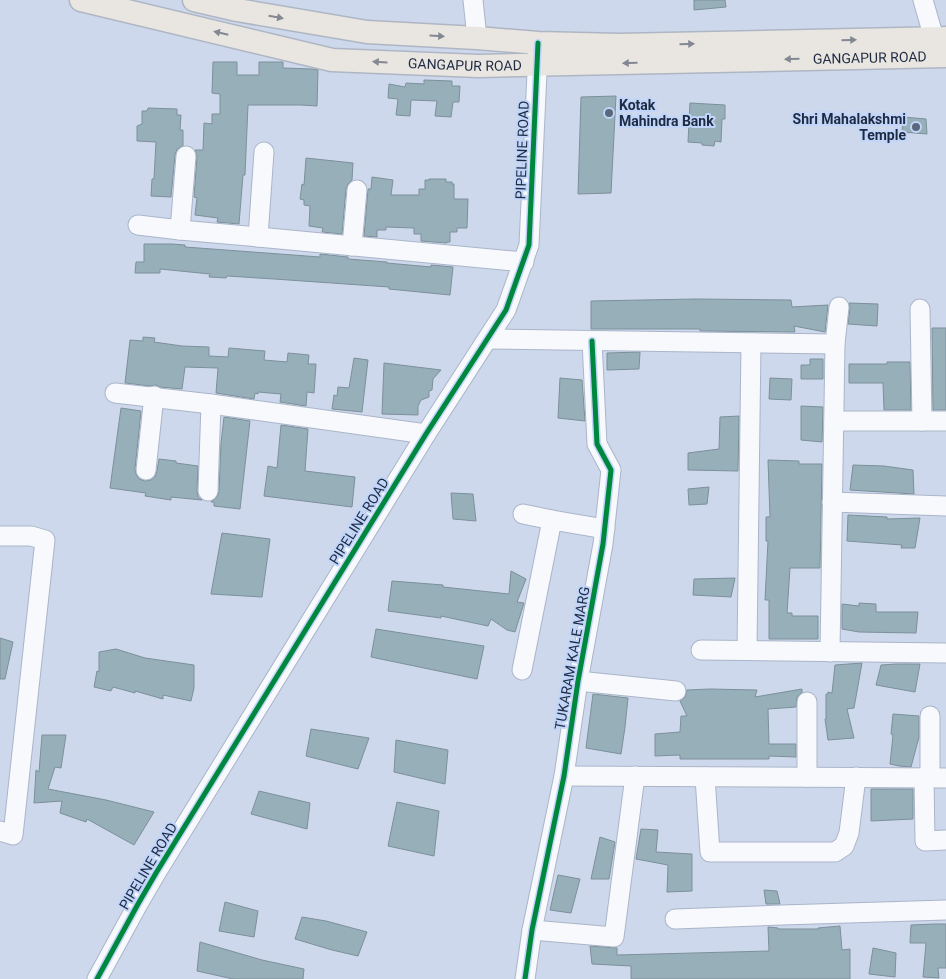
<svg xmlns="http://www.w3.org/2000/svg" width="946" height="979" viewBox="0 0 946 979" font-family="Roboto,sans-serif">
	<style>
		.building { fill: #97afb9; stroke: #7c909a }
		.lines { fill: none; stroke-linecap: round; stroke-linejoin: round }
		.minor-casing { stroke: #aab5ca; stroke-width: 21 }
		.major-casing { stroke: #afb6c3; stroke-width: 25 }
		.minor { stroke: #f8f9fc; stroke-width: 19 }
		.major { stroke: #e9e6e2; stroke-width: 22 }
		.cycleway-casing { stroke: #c0d5f9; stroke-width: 8 }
		.cycleway { stroke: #00873e; stroke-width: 5 }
		.oneway { fill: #838892 }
		.poi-dot { fill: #5b677d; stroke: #c0d5f9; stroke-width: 2 }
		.labels { text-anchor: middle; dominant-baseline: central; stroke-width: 4; stroke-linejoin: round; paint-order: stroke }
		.street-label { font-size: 14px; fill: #1d2a41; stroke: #c0d5f9 }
		.poi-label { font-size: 14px; font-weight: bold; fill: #1d2a41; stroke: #c0d5f9; text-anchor: start }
	</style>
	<rect width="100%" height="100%" fill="#cdd8ec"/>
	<g class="building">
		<polygon points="694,0 725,0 726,7 694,10"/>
		<polygon points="213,62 237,62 237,75 259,75 259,62 283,62 283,68 312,69 318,70 317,106 301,105 248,105 245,175 243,175 239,224 217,222 218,218 195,215 197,198 194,197 197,157 195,150 203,150 204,123 212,124 212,114 220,114 220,94 212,93"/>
		<polygon points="424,80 452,81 452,86 460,86 459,102 453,102 451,117 435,116 437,101 411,100 410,116 396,115 398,99 388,98 389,84 405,87 406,83 424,84"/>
		<polygon points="616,96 611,193 578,194 581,97"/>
		<polygon points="690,103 725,105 725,119 722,119 721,142 715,141 714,146 702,145 702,143 688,142"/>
		<polygon points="148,108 177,109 177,115 181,115 180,130 183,130 183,146 177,149 175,155 171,197 151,196 152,179 154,179 156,142 137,141 137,126 142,124 142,111 147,111"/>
		<polygon points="903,117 926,119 927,134 902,132"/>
		<polygon points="306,158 353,163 352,180 348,184 346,189 342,234 322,232 323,228 309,226 310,206 304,205 304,200 300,199 302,184 304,185"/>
		<polygon points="372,177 393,180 391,195 419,195 419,189 425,189 425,180 429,180 429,179 446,179 446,182 452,182 452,184 454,184 454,199 468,199 467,228 457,228 457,232 450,232 450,242 447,242 447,243 421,241 421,234 414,234 414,228 386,227 386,230 377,230 377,237 364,236 368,189 371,189"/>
		<polygon points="144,244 172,244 185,245 185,247 320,257 320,254 348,257 348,259 387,262 387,263 431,267 431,265 453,267 450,295 389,289 389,287 274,279 227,276 226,278 209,277 210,274 160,269 160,273 135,273 136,262 144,262"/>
		<polygon points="695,299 791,300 792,307 828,305 825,332 794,326 795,332 700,331 700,329 591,329 591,301"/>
		<polygon points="849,303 878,304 877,326 848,324 850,308"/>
		<polygon points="932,328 946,328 946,410 933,410"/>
		<polygon points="143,337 155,338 154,342 182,346 209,347 209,356 228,357 229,348 265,351 264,360 287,362 288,353 309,355 308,364 316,364 314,393 307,392 306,406 280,402 281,394 258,392 258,394 255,393 254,399 216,393 218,368 185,367 182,389 160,387 156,385 150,386 125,383 130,340 143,341"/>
		<polygon points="640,352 639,369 607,370 607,353"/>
		<polygon points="354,358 368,360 362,412 332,409 334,395 337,396 338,387 349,388"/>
		<polygon points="810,359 823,359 823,379 801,379 801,365 810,365"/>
		<polygon points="887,362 910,362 911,410 884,410 883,383 849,383 849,364 887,364"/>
		<polygon points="384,363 441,370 433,379 432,390 429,391 429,397 421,400 418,406 418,415 382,414"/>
		<polygon points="560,378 582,380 585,421 558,418"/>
		<polygon points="770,378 792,379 791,400 769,399"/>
		<polygon points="801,406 823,407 822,442 801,440"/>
		<polygon points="121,408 141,411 135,469 136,474 139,479 145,481 151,480 155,477 157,471 159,459 176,461 176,463 198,466 197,491 198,497 202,500 171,497 171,500 145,496 146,493 110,488"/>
		<polygon points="739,416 738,471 688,470 688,453 719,449 720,417"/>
		<polygon points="224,417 250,421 240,509 214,506 214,502 211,502 217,497 219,492 221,443"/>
		<polygon points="281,425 308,429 305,471 355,477 352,507 264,496 268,466 277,468"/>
		<polygon points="768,460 799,461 799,464 822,464 820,568 790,568 787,613 792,613 792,616 818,616 818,639 769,639 769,600 765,600 768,541 766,541 766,517 770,517"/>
		<polygon points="853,465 884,466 913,470 914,494 850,490"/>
		<polygon points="709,487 707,504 689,505 688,489"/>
		<polygon points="451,493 473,494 476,521 453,519"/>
		<polygon points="848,515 887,517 887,519 920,518 915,548 901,548 902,545 847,541"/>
		<polygon points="222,533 270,539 262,597 211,594"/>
		<polygon points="511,571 526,579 517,602 524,603 515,632 507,630 491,619 488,626 441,616 441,618 388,611 392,581 443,585 443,587 509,594"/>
		<polygon points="735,578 731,597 693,595 694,579"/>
		<polygon points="859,603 876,604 876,612 918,612 916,633 859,632 842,629 842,604 859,606"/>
		<polygon points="376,629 484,646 477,679 371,657"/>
		<polygon points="0,638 13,642 5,679 0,679"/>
		<polygon points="116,649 145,658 194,665 194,688 191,701 163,695 163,699 135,691 135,693 113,687 111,691 94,687 97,671 99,672 99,652"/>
		<polygon points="862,663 854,708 847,709 854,738 828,740 825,719 826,719 826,694 828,694 828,692 832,693 835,665"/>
		<polygon points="896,664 920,664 915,692 876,685 881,665"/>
		<polygon points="710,689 757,690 755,697 802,689 802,692 797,697 796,707 768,709 769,744 796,744 796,757 769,756 769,759 680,759 680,755 655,756 655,734 680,732 681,716 687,716 680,701 685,697 687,690"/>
		<polygon points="593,694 628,698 625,727 621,754 586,748"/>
		<polygon points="893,714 919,716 919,737 911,767 899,766 890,764 893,735 891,734"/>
		<polygon points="311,729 369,738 358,769 306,756"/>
		<polygon points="42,735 66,735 61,768 55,767 48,789 106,800 154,812 134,845 87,819 86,822 60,813 62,801 34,803 36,770 39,772"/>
		<polygon points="396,740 448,750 445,784 394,772"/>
		<polygon points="871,789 913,789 913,819 871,821"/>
		<polygon points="259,791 310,803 307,829 251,814"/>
		<polygon points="397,802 439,811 434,856 388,846"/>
		<polygon points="641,829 658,830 656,852 692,854 692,891 667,892 668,865 636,859"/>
		<polygon points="600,837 615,842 609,879 591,879"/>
		<polygon points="558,875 580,879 571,913 550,910"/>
		<polygon points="764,890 777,891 780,904 766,904"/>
		<polygon points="225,902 258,911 254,937 219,931"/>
		<polygon points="302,917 326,921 367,932 358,956 332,950 295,939"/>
		<polygon points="934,924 946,924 946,968 938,968 939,978 923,977 926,943 910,943 911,925"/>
		<polygon points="840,926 842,950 850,949 850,979 631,979 631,966 592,964 590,946 617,948 617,955 769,951 768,927 778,928 778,929 818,929 818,928"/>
		<polygon points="200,942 262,960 304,969 303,979 233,979 197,971"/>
		<polygon points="873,948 896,953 895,977 869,974"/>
	</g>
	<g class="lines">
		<g class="minor-casing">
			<g id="minor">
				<polyline points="473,0 477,38"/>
				<polyline points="923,0 938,52"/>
				<polyline points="138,225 180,230 258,237 524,262"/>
				<polyline points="180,230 186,156"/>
				<polyline points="258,237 264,152"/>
				<polyline points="352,246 357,190"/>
				<polyline points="920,309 922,421 946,421"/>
				<polyline points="488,339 835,344"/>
				<polyline points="115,393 211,404 426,434"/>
				<polyline points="834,421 922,421"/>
				<polyline points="146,470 154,396"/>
				<polyline points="208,491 211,404"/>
				<polyline points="832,502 946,506"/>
				<polyline points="523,514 552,520"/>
				<polyline points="0,536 31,536 45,540 13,835 0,831"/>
				<polyline points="701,650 946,653"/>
				<polyline points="747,650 751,343"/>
				<polyline points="830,652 835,344 839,307"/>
				<polyline points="522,670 552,520 605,529"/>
				<polyline points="578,681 676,691"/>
				<polyline points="807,702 807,777"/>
				<polyline points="564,776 946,778"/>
				<polyline points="705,777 710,852 835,852 844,846 849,833 856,777"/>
				<polyline points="924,777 925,841 946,840"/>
				<polyline points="930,778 930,716"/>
				<polyline points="675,919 782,915 946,910"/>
				<polyline points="532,930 614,937 635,776"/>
				<polyline points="97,979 138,904 156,873 426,434 506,310 529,245 538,51"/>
				<polyline points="525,979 532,930 564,776 578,681 603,544 611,470 597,444 592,341"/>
			</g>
		</g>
		<g class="major-casing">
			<g id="major">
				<path id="s1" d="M81,0L332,60L478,66L946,56"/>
				<polyline points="194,0 237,10 367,32 477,38 538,43 619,45 946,38"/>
			</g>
		</g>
		<use href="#minor" class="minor"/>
		<use href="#major" class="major"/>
		<g class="cycleway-casing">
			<g id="cycleway">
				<polyline points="97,979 138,904 156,873 426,434 506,310 529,245 538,43"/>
				<polyline points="525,979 532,930 564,776 578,681 603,544 611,470 597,444 592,341"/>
			</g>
		</g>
		<use href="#cycleway" class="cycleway"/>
	</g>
	<defs><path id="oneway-solid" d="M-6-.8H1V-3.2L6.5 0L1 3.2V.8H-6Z" transform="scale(1.25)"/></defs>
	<g class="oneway">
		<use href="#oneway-solid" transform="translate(276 17) rotate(10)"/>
		<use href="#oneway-solid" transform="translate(221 33) rotate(-167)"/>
		<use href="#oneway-solid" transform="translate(437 36) rotate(3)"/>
		<use href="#oneway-solid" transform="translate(849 40) rotate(-1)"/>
		<use href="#oneway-solid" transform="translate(687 44) rotate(-1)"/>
		<use href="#oneway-solid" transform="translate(792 59) rotate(179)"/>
		<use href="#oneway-solid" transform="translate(380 62) rotate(-177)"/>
		<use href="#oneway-solid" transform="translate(630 63) rotate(179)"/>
	</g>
	<g class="poi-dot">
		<circle cx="609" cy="113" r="5"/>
		<circle cx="916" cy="127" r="5"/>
	</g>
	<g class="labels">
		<g class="street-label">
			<text stroke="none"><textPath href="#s1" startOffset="796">GANGAPUR ROAD</textPath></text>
			<text stroke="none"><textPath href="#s1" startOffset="391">GANGAPUR ROAD</textPath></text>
			<text transform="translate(522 150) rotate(-88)">PIPELINE ROAD</text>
			<text transform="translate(359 521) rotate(-58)">PIPELINE ROAD</text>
			<text transform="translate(572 658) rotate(-80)">TUKARAM KALE MARG</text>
			<text transform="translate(148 866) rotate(-59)">PIPELINE ROAD</text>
		</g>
		<g class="poi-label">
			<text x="619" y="105">Kotak<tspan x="619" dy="16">Mahindra Bank</tspan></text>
			<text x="906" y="119" text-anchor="end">Shri Mahalakshmi<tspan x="906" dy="16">Temple</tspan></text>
		</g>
	</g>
</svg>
